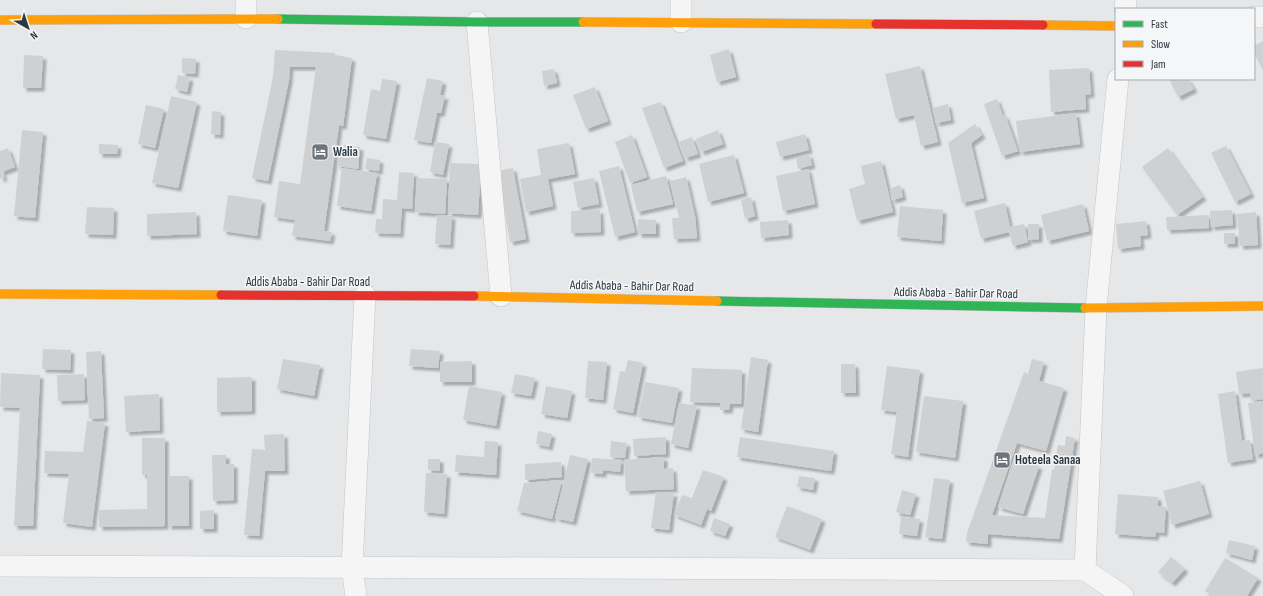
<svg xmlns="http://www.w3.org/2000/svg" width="1263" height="596" viewBox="0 0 1263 596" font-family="'Sofia Sans Condensed',sans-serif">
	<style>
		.building { fill: #ced0d1; filter: url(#shadow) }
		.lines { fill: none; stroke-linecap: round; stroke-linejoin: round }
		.street-casing { stroke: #c3c5c7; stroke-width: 22 }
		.fast-casing { stroke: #c3c5c7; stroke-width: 10 }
		.slow-casing { stroke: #c3c5c7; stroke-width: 10 }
		.jam-casing { stroke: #c3c5c7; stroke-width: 10 }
		.street { stroke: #f5f5f6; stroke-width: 21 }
		.fast { stroke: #30b455; stroke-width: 9 }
		.slow { stroke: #ff9f0a; stroke-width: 9 }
		.jam { stroke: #e5322d; stroke-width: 9 }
		.labels { text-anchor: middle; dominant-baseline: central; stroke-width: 3; stroke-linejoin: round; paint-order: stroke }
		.poi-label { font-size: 13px; font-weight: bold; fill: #2e3841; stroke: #f4f6f8; text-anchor: start }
		.street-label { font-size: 13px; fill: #2e3841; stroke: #f4f6f8 }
	</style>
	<defs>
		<filter id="shadow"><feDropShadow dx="3.5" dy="3.5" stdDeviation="1" flood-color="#0004"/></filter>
	</defs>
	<rect width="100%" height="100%" fill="#e5e7e9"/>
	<g class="building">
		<polygon points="1263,41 1263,70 1254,53 1254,46"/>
		<polygon points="729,49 736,77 717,82 710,55"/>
		<polygon points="275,50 335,53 335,55 352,58 343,126 339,125 324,231 332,232 330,241 292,236 295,220 274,217 279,181 300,184 316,67 290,67 289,80 268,181 252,178 273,77"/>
		<polygon points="24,55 43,56 41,88 23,88"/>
		<polygon points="182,58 196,59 195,74 182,73"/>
		<polygon points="920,66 938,142 921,146 914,115 896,119 885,74"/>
		<polygon points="1089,68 1091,94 1085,95 1086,109 1051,112 1049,70"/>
		<polygon points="554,69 557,83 544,86 542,71"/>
		<polygon points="178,75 190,78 187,92 175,89"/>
		<polygon points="427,78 443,81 440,95 445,96 441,113 437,113 431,143 414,140"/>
		<polygon points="382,79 397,81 386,139 363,135 371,89 380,91"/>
		<polygon points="1169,79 1188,79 1194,89 1178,97"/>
		<polygon points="595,87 608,121 586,129 573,95"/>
		<polygon points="171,96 197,102 178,188 152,183"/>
		<polygon points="997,99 1003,116 1005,115 1018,151 1002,156 984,104"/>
		<polygon points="661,102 683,161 664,168 642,108"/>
		<polygon points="948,104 951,120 936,123 933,108"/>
		<polygon points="146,105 164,109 155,148 138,144"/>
		<polygon points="212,111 221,112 220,135 211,134"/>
		<polygon points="1076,113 1080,144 1020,152 1016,121"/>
		<polygon points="975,124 982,135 971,143 984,198 962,203 948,143"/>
		<polygon points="22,130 43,132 35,218 14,216"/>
		<polygon points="718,130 723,144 701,152 696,139"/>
		<polygon points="805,134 809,150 780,157 776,142"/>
		<polygon points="632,135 647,177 630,183 615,142"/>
		<polygon points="692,137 698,154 685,158 679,142"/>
		<polygon points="435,142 449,144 443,175 430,172"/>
		<polygon points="569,143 575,174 548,179 553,206 526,212 520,179 541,175 537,149"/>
		<polygon points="99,144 118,145 117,154 99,154"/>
		<polygon points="344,145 360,147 358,169 337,166 339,153 342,153"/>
		<polygon points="1226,146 1251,194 1235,202 1211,153"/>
		<polygon points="8,148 15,167 2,172 4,177 0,179 0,151"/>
		<polygon points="1168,148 1203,197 1177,215 1142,167"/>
		<polygon points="809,154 812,165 798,169 796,158"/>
		<polygon points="734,155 744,193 708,202 699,164"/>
		<polygon points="367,158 380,160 379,171 365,169"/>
		<polygon points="881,161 893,212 857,221 849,189 865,184 861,166"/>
		<polygon points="450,163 481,164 478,215 448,213"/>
		<polygon points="619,166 635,232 615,237 599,171"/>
		<polygon points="342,168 377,173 371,211 337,206"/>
		<polygon points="513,168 526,239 510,242 497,171"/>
		<polygon points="808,169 815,204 783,211 776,176"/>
		<polygon points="399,172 414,173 412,209 402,208 400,234 375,233 376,219 382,219 383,199 397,200"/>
		<polygon points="666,176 673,204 637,212 631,185"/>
		<polygon points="686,177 695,216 697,238 674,239 672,218 679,218 670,181"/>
		<polygon points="417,178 447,179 445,214 415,212"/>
		<polygon points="594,178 599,204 578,208 573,182"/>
		<polygon points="900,185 903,197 892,200 890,188"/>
		<polygon points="228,195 262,200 257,236 223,231"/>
		<polygon points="751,197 755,216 745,219 741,200"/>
		<polygon points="1005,203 1010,227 1024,224 1028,242 1013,246 1009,232 981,239 974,211"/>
		<polygon points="1083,204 1089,231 1047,241 1041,215"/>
		<polygon points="900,206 943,210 941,241 897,237"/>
		<polygon points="87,207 114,208 113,235 85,234"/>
		<polygon points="600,210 601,232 571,233 571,211"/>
		<polygon points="1232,210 1233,225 1211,227 1210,211"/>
		<polygon points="196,212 197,234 147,236 147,214"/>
		<polygon points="1256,212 1258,245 1240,246 1237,214"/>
		<polygon points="437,215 452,216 450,245 435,244"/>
		<polygon points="1209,215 1209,228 1167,230 1166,217"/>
		<polygon points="638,219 656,220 656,234 638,234"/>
		<polygon points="788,220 789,235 761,238 760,222"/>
		<polygon points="1146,221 1148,235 1140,236 1141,246 1118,249 1116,224"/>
		<polygon points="1028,224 1039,224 1039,239 1028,240"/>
		<rect x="1224" y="233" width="11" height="11"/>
		<polygon points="43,349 71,350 70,370 42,369"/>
		<polygon points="411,349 440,351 438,368 409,366"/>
		<polygon points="101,351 104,418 89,419 86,352"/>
		<polygon points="751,357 768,360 758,432 741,429"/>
		<polygon points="283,359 320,365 314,396 277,389"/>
		<polygon points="1032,359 1044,362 1039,381 1064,388 1046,451 1017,443 992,515 1045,518 1052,469 1054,470 1058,445 1065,446 1066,436 1075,438 1059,539 988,534 988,544 966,542 967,533 1024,372 1028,374"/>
		<polygon points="628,360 643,363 633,413 613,409 620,371 625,372"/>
		<polygon points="472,361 472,382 440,382 440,362"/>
		<polygon points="588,361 607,362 603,400 585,398"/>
		<polygon points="841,364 855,364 856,393 841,393"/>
		<polygon points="887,366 920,370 908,457 891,454 897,412 881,410"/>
		<polygon points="692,368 742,370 741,404 730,404 729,410 720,410 720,403 690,402"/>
		<polygon points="1263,368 1263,399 1251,401 1250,393 1239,394 1236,372"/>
		<polygon points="1,373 40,375 33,526 14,526 20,408 0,407"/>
		<polygon points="84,374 85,400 58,401 57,375"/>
		<polygon points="515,374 535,378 531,396 511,393"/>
		<polygon points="252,377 252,411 217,412 217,378"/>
		<polygon points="645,382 679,388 672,423 638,417"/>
		<polygon points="469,386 502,392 496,426 463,420"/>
		<polygon points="546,386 572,391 567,418 541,414"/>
		<polygon points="1235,391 1242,441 1250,440 1253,459 1228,463 1218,394"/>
		<polygon points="159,394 160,430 126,432 124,396"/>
		<polygon points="924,396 963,401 955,458 916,452"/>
		<polygon points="1263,401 1263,453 1255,455 1248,403"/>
		<polygon points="679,403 697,406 688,448 671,444"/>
		<polygon points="87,421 105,423 92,527 63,523 69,474 44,473 45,451 83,452"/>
		<polygon points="538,431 552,434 549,447 536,444"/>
		<polygon points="284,434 285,471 265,471 259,536 244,535 252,449 265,450 264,435"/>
		<polygon points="666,437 666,454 634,456 633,439"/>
		<polygon points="740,437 834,451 831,471 737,457"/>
		<polygon points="142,438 165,438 165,526 99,527 99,510 147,509 147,475 142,475"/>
		<polygon points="485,441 498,442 496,475 455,472 456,455 484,457"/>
		<polygon points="611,441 627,443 625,458 610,457"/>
		<polygon points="212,455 226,455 226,464 234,464 234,500 213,501"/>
		<polygon points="570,455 588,459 573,522 555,518"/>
		<polygon points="664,457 664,469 673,468 674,489 626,491 624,460"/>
		<polygon points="592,458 621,460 620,472 603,470 603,474 591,473"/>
		<polygon points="1014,458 1039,466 1023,514 998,507"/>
		<polygon points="428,459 440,459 440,471 428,470"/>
		<polygon points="561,462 562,477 525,480 525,464"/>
		<polygon points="703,470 724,477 711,511 707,509 701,525 674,515 682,495 692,498"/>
		<polygon points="426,473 447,474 444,514 424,512"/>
		<rect x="168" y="476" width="21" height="50"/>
		<polygon points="799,476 815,478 813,490 797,487"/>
		<polygon points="934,478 950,480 942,539 925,537"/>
		<polygon points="562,480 552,519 517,511 524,483"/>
		<polygon points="1200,481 1209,514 1172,525 1163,491"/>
		<polygon points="902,490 916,494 910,515 896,512"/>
		<polygon points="656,492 674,493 669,530 651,528"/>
		<polygon points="1118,494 1158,497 1158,506 1166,507 1164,533 1156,532 1155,537 1115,534"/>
		<polygon points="787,506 822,519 810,550 775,537"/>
		<polygon points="214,510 214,529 200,529 200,511"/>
		<polygon points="901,517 920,519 917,536 899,534"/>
		<polygon points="714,518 730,524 725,536 710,531"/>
		<polygon points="1229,540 1255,546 1252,560 1226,553"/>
		<polygon points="1171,557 1185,569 1172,583 1158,572"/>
		<polygon points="1225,558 1258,578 1247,596 1213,596 1205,591"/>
	</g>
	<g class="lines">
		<g class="street-casing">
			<g id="street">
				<polyline points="246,0 246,18"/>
				<polyline points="681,0 681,22"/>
				<polyline points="1125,9 1126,0"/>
				<polyline points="1254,17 1263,17"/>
				<polyline points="477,22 501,296"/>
				<polyline points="1118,79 1096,308 1085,570 1123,596"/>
				<polyline points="0,566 1085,570"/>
				<polyline points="356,596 352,567 365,295"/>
			</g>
		</g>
		<g class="fast-casing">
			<g id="fast">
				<polyline points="278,19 477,22 583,22"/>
				<polyline points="717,301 1085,308"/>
			</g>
		</g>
		<g class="slow-casing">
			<g id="slow">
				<polyline points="0,20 278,19"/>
				<polyline points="583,22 876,24"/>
				<polyline points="1043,25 1116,26"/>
				<polyline points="0,294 221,295"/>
				<polyline points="474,296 717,301"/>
				<polyline points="1085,308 1263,306"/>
			</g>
		</g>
		<g class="jam-casing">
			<g id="jam">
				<polyline points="876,24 1043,25"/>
				<polyline points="221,295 474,296"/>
			</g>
		</g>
		<use href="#street" class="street"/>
		<use href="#fast" class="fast"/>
		<use href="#slow" class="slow"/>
		<use href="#jam" class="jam"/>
	</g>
	<defs>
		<g id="hotel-square" transform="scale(0.9)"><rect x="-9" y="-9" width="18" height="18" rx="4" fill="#6e757c" stroke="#f4f6f8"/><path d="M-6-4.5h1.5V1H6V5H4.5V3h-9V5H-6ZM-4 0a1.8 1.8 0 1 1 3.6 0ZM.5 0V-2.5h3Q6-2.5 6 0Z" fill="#fff"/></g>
	</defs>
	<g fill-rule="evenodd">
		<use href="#hotel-square" x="320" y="152"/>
		<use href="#hotel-square" x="1002" y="460"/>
	</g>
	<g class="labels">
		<g class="poi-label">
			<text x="333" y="152">Walia</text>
			<text x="1015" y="460">Hoteela Sanaa</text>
		</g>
		<g class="street-label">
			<text x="308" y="282">Addis Ababa - Bahir Dar Road</text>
			<text transform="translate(632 286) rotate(1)">Addis Ababa - Bahir Dar Road</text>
			<text transform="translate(956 293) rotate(1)">Addis Ababa - Bahir Dar Road</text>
		</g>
	</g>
	<rect x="1115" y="8" width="140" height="72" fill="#f4f6f8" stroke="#a5aaaf"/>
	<rect x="1123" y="21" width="20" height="6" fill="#30b455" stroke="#a5aaaf"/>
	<text x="1151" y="28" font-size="12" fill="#2e3841">Fast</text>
	<rect x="1123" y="41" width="20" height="6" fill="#ff9f0a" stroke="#a5aaaf"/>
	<text x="1151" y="48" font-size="12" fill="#2e3841">Slow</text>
	<rect x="1123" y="61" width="20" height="6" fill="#e5322d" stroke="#a5aaaf"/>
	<text x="1151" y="68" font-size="12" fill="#2e3841">Jam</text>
	<g transform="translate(28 28) rotate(141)" stroke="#f4f6f8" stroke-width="3" paint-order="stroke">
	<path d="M0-3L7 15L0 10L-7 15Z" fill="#2e3841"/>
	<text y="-6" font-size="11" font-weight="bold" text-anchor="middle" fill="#2e3841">N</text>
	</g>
</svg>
